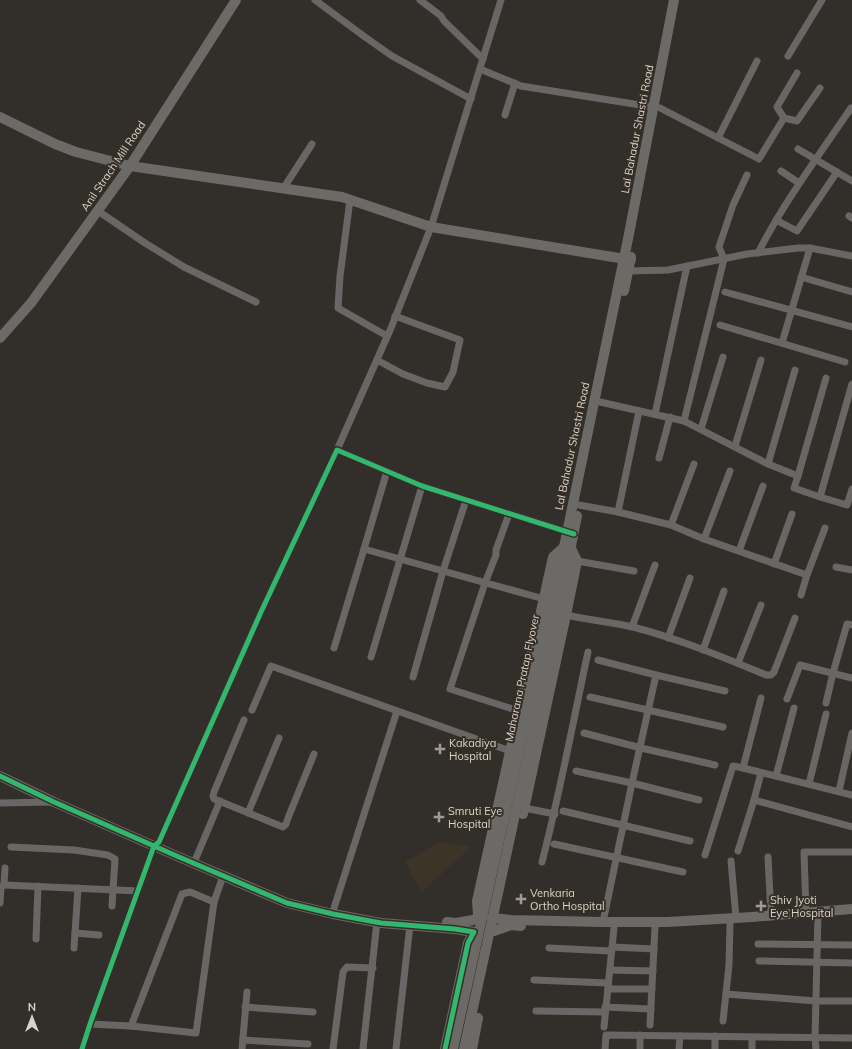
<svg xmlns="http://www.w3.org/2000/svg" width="852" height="1049" viewBox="0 0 852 1049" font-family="Mulish,sans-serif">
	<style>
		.built { fill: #3c3427 }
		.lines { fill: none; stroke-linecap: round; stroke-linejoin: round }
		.street { stroke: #686766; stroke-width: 7 }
		.secondary { stroke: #6c6a66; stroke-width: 10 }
		.cycleway-casing { stroke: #362f26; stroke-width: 8 }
		.cycleway { stroke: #33b770; stroke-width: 5 }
		.poi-dot { fill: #9e9a95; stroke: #362f26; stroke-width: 1.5 }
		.labels { text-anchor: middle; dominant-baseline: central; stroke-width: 4; stroke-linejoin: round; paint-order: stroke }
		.street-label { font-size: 11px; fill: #d8d4ce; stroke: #362f26 }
		.poi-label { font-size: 11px; fill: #d8d4ce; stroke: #362f26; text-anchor: start }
	</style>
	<rect width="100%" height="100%" fill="#322e2a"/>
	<polygon class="built" points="441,841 471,847 421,892 405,862"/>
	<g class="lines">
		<g class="street">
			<polyline points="315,0 365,37 392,56 471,99"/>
			<polyline points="420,0 441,16 444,21 483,59"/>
			<polyline points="788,56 822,0"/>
			<polyline points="480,69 521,86 653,107"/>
			<polyline points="797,73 777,107 784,118 797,121 820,88"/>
			<polyline points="660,108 759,159 784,118"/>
			<polyline points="505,115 515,83"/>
			<polyline points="718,138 757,61"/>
			<polyline points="798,149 852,181"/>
			<polyline points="781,171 799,183"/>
			<polyline points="283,189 312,144"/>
			<polyline points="350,200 340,276 338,308 387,336"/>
			<polyline points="98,211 145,243 184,267 256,302"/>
			<polyline points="849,216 852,218"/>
			<polyline points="776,220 797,231 837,172"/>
			<path d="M758,253C784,202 819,155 851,108"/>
			<polyline points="629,271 668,270 747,254 798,248 810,248 852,256"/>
			<polyline points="801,277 852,292"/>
			<polyline points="725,292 852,327"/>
			<polyline points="720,325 845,362"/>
			<polyline points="782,343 810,248"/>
			<polyline points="377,360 403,374 427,383 445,387 453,372 460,340 395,316"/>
			<polyline points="600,402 684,421 768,464 798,476 794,488 820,497 847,505 852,489"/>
			<polyline points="655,414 687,266"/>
			<polyline points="684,421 724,259 719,247 733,205 747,175"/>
			<polyline points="701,429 723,357"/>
			<polyline points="735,446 761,360"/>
			<polyline points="337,450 391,328 431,227 501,0"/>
			<polyline points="659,458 670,417"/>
			<polyline points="768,464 795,370"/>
			<polyline points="798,476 826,378"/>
			<polyline points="820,497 852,384"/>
			<polyline points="579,505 618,512 671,525 704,539 807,575 801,595"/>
			<polyline points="618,512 639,411"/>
			<polyline points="509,514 496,550 496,555 485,583 450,689 519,711"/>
			<polyline points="671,525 694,464"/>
			<polyline points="704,539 730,471"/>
			<polyline points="364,549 387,471"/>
			<polyline points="739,551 763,486"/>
			<polyline points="577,561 634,571"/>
			<polyline points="774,564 792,514"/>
			<polyline points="836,567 852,570"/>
			<polyline points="807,575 825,528"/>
			<path d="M566,615C588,620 611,622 633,627C679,639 723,657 766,675H771L774,672L795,618"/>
			<polyline points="632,627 655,565"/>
			<polyline points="668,638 690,578"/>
			<polyline points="334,648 364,549 544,599"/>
			<polyline points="703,650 724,591"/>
			<polyline points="371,657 422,486"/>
			<polyline points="598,660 656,675 725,691"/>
			<polyline points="738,663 761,605"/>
			<polyline points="413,677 443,571 466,500"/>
			<polyline points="590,697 723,727"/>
			<polyline points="787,699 800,665 852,678"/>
			<polyline points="826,703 833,673 847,624 852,625"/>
			<polyline points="252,710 271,666 510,751"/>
			<polyline points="244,720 214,792 213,796 214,799 283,827 286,824 288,818 314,754"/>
			<polyline points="584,733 641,748 715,765"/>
			<polyline points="743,768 761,698"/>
			<polyline points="576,771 632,783 699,800"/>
			<polyline points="776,776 794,708"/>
			<polyline points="809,784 826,714"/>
			<polyline points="839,791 852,733"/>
			<polyline points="754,800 852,827"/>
			<polyline points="0,803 52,802"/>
			<polyline points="524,808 555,814"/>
			<polyline points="563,811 690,841"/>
			<polyline points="248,813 279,738"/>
			<polyline points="554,844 683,872"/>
			<polyline points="11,847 74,850 108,855 115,859 112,906"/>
			<polyline points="738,851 754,800 761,773"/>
			<polyline points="705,855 733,766 743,768 852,795"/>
			<polyline points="768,857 771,915"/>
			<polyline points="196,858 220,801"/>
			<polyline points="731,861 736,918"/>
			<path d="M542,862C560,793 573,722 588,652"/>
			<polyline points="4,885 138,891"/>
			<polyline points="78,888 75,933 99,935"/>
			<polyline points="0,903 1,887 4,885 5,868"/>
			<polyline points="334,908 397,711"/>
			<polyline points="806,912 804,852 852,852"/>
			<polyline points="603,922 632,783 656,675"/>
			<polyline points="36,939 38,886"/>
			<polyline points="758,944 852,945"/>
			<polyline points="612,947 654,949"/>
			<polyline points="74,948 75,933"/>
			<polyline points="549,948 611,951"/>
			<polyline points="759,961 852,963"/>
			<polyline points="610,970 653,971"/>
			<polyline points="534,980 608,983"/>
			<polyline points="608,989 652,989"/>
			<polyline points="726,994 816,1001 852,1001"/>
			<polyline points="245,1007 313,1012"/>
			<polyline points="605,1007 651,1009"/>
			<polyline points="536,1011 605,1012"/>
			<polyline points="723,1021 729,965 730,924"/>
			<polyline points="90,1024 131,1026 196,1033 214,902 223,876"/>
			<polyline points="650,1025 655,927"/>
			<polyline points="131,1026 182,894 190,892 214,902"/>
			<polyline points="604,1027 614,928"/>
			<polyline points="243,1040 308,1044"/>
			<polyline points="82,1049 90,1024 154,846 159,842 261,612 337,450 422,486 572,533"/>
			<polyline points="242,1049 247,992"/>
			<polyline points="333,1049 343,972 347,967 373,968"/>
			<polyline points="363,1049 377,922"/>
			<polyline points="396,1049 410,925"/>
			<polyline points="605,1049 606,1035 852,1038"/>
			<polyline points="640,1049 640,1035"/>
			<polyline points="679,1049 680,1036"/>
			<polyline points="715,1049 715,1036"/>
			<polyline points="752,1049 752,1037"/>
			<polyline points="816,1049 815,1038 818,915"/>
		</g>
		<g class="secondary">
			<polyline points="0,117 55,144 76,152 130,166 342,197 431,227 631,260"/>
			<polyline points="624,291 631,257"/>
			<polyline points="0,338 31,303 130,166 236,0"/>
			<polyline points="0,776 54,802 179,857 287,903 333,914 381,923 455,929 474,932 468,943 445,1049"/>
			<polyline points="523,814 566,615 577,561 571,548"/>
			<polyline points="478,915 477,901 553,557 564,547"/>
			<polyline points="492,918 511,920 603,922 668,922 752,917 852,909"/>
			<polyline points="447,922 456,923 473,920"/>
			<polyline points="494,931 511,925 521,926"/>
			<polyline points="453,1049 564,547 628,239 674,0"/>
			<polyline points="464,1049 538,709 577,516"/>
			<polyline points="472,1049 478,1018"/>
		</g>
		<g class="cycleway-casing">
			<g id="cycleway">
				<polyline points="0,776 54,802 179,857 287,903 333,914 381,923 455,929 474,932 468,943 445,1049"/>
				<polyline points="82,1049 90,1024 154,846 159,842 261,612 337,450 422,486 574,534"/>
			</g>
		</g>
		<use href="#cycleway" class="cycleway"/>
	</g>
	<g class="poi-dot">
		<path d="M438 743h4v4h4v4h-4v4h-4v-4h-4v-4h4z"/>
		<path d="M437 811h4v4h4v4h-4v4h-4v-4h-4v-4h4z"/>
		<path d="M519 893h4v4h4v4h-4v4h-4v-4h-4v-4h4z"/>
		<path d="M759 900h4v4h4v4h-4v4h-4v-4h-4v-4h4z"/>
	</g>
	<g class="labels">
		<g class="street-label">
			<text transform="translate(637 129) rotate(-79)">Lal Bahadur Shastri Road</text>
			<text transform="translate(113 166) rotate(-56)">Anil Strach Mill Road</text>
			<text transform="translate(572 446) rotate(-78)">Lal Bahadur Shastri Road</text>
			<text transform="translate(522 678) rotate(-78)">Maharana Pratap Flyover</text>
		</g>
		<g class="poi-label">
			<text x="449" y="743">Kakadiya<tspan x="449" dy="13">Hospital</tspan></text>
			<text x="448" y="811">Smruti Eye<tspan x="448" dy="13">Hospital</tspan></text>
			<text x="530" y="893">Venkaria<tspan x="530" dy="13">Ortho Hospital</tspan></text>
			<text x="770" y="900">Shiv Jyoti<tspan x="770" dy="13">Eye Hospital</tspan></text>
		</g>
	</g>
	<g transform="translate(32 1017)" stroke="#362f26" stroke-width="3" paint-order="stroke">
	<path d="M0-3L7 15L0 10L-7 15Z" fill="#d8d4ce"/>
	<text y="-6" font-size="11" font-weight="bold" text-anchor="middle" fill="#d8d4ce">N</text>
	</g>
</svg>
